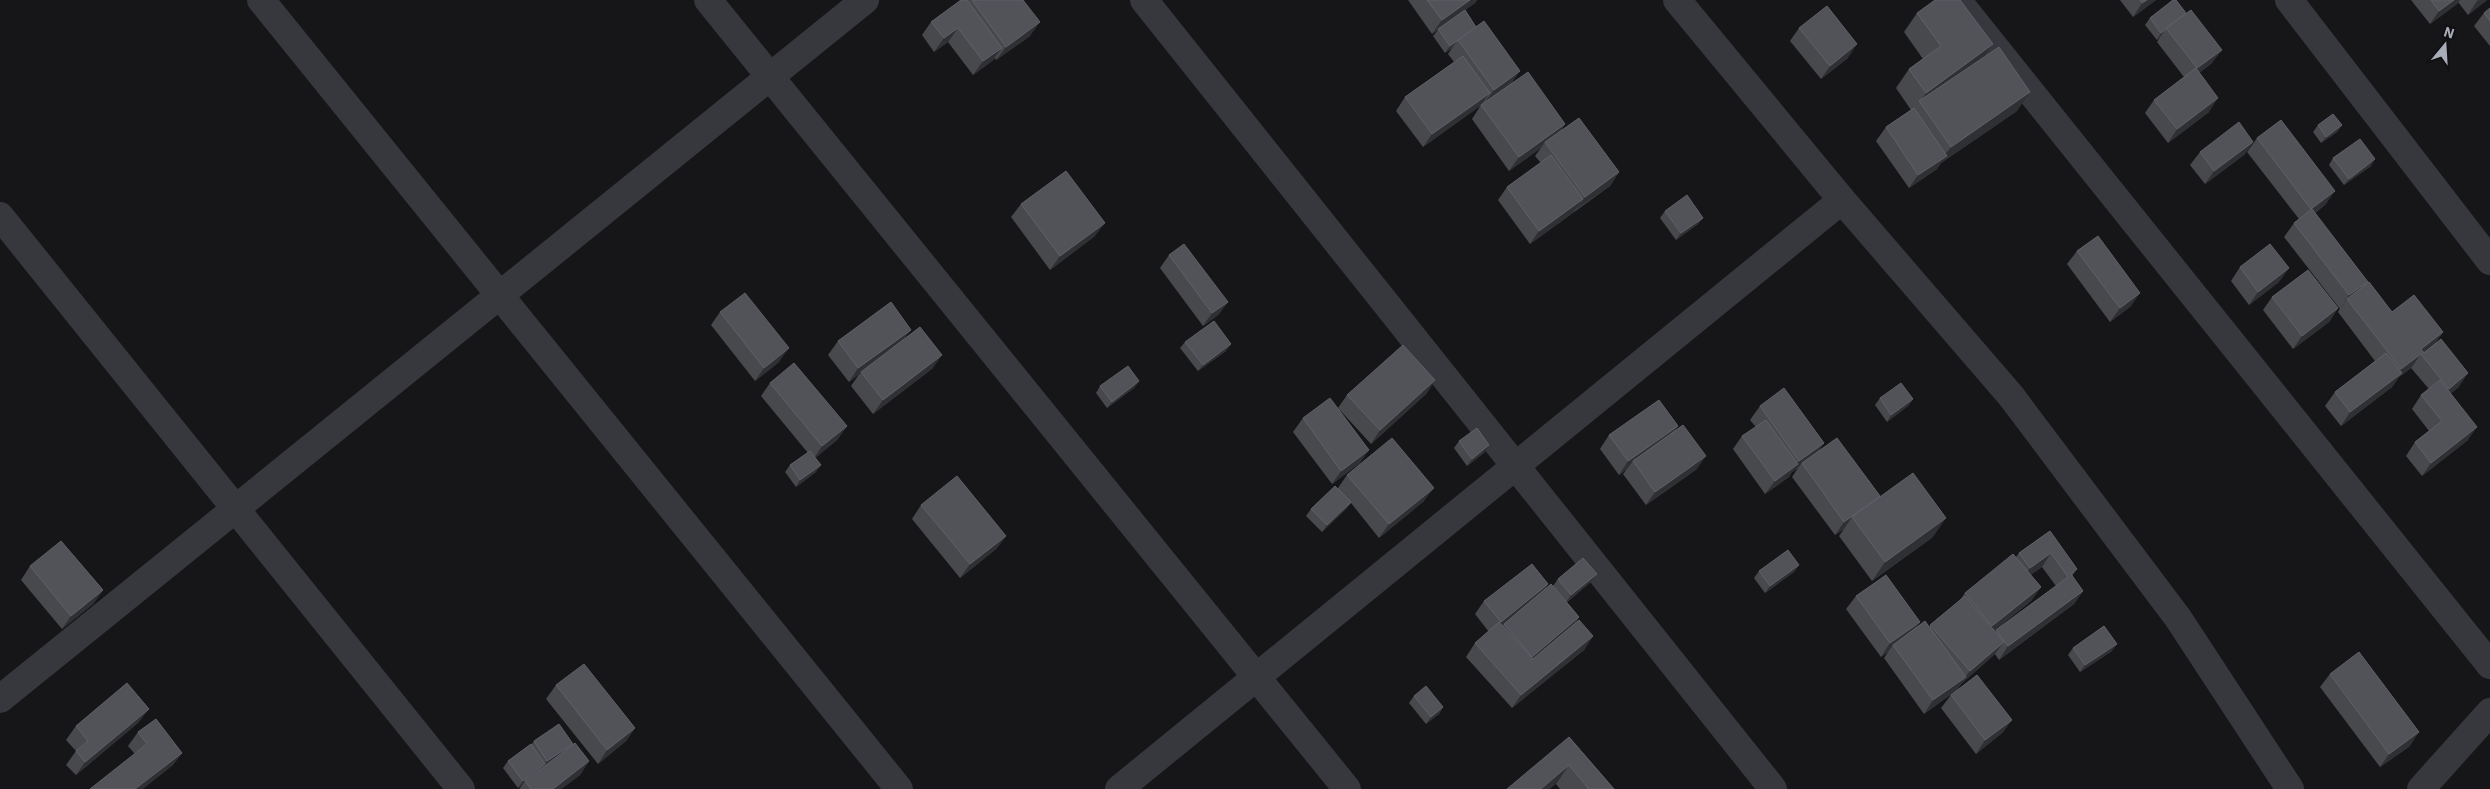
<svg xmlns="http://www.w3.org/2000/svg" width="2490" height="789" viewBox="0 0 2490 789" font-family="'IBM Plex Sans',sans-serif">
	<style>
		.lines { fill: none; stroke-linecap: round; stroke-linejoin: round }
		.street { stroke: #37383d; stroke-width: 28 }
		.wall { fill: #47494d; fill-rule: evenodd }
		.shaded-wall { fill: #2f3033 }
		.building { fill: #525359; stroke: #5f6168 }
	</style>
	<rect width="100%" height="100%" fill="#161618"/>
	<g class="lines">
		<g class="street">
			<polyline points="261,0 899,789"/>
			<polyline points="708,0 1347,789"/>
			<polyline points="1144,0 1773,789"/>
			<polyline points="1677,0 1842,200 2011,396 2178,618 2290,789"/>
			<polyline points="1957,0 2490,665"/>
			<polyline points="2289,0 2490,261"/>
			<polyline points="0,216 461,789"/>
			<polyline points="0,699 865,0"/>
			<polyline points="1119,789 1842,200"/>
			<polyline points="2421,789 2490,712"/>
		</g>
	</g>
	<g class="wall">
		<polygon points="961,0 1023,0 1030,36 996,60 995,58 992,61 973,75 948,42 934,52 922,35 931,22"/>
		<polygon points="1408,0 1477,0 1475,3 1465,10 1512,83 1565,124 1560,132 1619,172 1610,186 1530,244 1498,200 1507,187 1541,163 1535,156 1541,148 1509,171 1472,119 1481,105 1484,103 1484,102 1480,106 1423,147 1396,111 1405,97 1454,62 1448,54 1452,48 1445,53 1433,36 1438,30 1432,34"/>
		<polygon points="2120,0 2156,0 2133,17"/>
		<polygon points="2173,0 2212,63 2199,73 2209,112 2168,143 2145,113 2154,100 2184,77 2157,42 2160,37 2157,40 2145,25 2150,18"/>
		<polygon points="2411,0 2487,0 2468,15 2458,2 2457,4 2430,24"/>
		<polygon points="2490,8 2490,46 2474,26 2484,13"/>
		<polygon points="1917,13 1993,44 1984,57 2017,111 1941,163 1937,169 1909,188 1876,141 1886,127 1911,110 1896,88 1909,69 1923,59 1904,32"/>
		<polygon points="1799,28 1848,58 1821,79 1790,41"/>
		<polygon points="2318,125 2342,125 2337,132 2321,143 2313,132"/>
		<polygon points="2257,138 2326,204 2315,213 2366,285 2392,312 2443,332 2434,345 2459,387 2450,394 2468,440 2422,476 2406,456 2415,442 2429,431 2412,409 2421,395 2429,389 2411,368 2399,377 2392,387 2341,426 2325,406 2335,392 2375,361 2338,312 2340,308 2340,309 2284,237 2294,223 2299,219 2247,152"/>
		<polygon points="2253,142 2244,155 2205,184 2190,165 2200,152"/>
		<polygon points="2333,158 2371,166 2344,185 2329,165"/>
		<polygon points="1021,204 1095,236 1050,270 1011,217"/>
		<polygon points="1665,211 1703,218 1698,224 1676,240 1660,218"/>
		<polygon points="2077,251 2131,306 2110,322 2067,264"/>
		<polygon points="1169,255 1228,302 1218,315 1203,326 1160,268"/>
		<polygon points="2240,267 2279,282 2249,305 2231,281"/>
		<polygon points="2272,297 2338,308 2329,322 2293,349 2263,310"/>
		<polygon points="720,312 779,362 755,381 711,325"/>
		<polygon points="904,339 933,368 873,414 851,386 860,373 849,382 828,355 838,341"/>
		<polygon points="1185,342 1226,351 1198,371 1180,348"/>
		<polygon points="1435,380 1426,394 1371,444 1338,408 1347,395"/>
		<polygon points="1139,381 1134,388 1107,408 1096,393 1100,386"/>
		<polygon points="770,383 847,426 837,440 815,458 816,472 796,487 785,472 790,465 808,453 761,396"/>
		<polygon points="1880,398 1913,399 1908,406 1887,422 1875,405"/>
		<polygon points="1760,406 1824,443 1818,451 1880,496 1933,537 1872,581 1839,536 1844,529 1835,535 1792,477 1798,468 1792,472 1789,477 1765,494 1733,449 1742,436 1756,427 1750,420"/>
		<polygon points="1303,418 1360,463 1332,484 1293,432"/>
		<polygon points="1678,426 1675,430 1697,469 1646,505 1623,474 1627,469 1619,475 1600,449 1609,435"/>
		<polygon points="1459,441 1485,452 1467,466 1454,448"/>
		<polygon points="1347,475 1424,501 1379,538 1351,503 1346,509 1322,532 1306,516 1311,509 1338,488"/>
		<polygon points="921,505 1006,536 996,549 960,578 912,519"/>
		<path d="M2050,531L2077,569L2072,576L2083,591L2074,604L1999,660L1995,654L1961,684L1957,690L1924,714L1884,658L1888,652L1881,657L1846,609L1856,596L1916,628L1929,627L1960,600L1965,593L2016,557L2019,553ZM2042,567L2056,586L1996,630L1995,632L1994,631L2031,601L2041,587L2030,575Z"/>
		<polygon points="1799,565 1794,572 1765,593 1754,578 1759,571"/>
		<polygon points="30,566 103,590 93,604 62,629 21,580"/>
		<polygon points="1597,574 1592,581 1567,602 1579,617 1575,624 1593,636 1584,650 1512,708 1466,657 1475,643 1489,632 1475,614 1484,601 1548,584 1544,590 1553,586 1558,579"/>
		<polygon points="2073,648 2112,651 2080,672 2068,655"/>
		<polygon points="2330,674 2410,746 2380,767 2320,687"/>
		<polygon points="556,685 635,728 626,741 598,764 546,699"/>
		<polygon points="1951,695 2012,720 2002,733 1976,754 1941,708"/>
		<polygon points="1414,696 1443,707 1439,714 1426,724 1409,703"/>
		<polygon points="139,722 76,775 66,765 76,751 66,740 76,726"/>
		<polygon points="138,732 182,753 172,766 135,754 128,746"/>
		<polygon points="1569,737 1614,789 1560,789 1556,784"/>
		<polygon points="534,741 571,746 589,761 580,775 561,789 519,789 523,784 518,788 503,768 508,761 531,745"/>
	</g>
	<g class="shaded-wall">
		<polygon points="1470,0 1477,0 1475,3 1432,34 1442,20"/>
		<polygon points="2147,0 2156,0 2133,17 2142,3"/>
		<polygon points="2454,0 2460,0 2457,4 2430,24 2439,11"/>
		<polygon points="2479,0 2487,0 2468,15 2477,1"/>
		<polygon points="1040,22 1030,36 996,60 1006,47"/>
		<polygon points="958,28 948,42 934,52 944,38"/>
		<polygon points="2165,30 2160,37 2157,40 2161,33"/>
		<polygon points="1457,41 1452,48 1445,53 1450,46"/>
		<polygon points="1857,44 1848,58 1821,79 1830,66"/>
		<polygon points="1993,44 1980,63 1920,102 1926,93"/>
		<polygon points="1002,48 992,61 973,75 983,61"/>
		<polygon points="2222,50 2212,63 2187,82 2197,68"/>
		<polygon points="1520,71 1511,84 1484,103 1494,90"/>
		<polygon points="2030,92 2017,111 1941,163 1937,169 1909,188 1918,175 1942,158 1951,147"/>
		<polygon points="1490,93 1480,106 1423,147 1432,134"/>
		<polygon points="2218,98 2209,112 2168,143 2177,129"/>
		<polygon points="1565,124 1556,137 1545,142 1541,148 1509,171 1519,157"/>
		<polygon points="2342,125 2337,132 2321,143 2326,137"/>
		<polygon points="2253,142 2244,155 2205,184 2214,171"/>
		<polygon points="2375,159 2371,166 2344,185 2349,179"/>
		<polygon points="1619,172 1610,186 1575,210 1585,197"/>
		<polygon points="2335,191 2326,204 2302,222 2311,209"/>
		<polygon points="1583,199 1573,213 1530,244 1539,231"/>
		<polygon points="1703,218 1698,224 1676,240 1681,233"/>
		<polygon points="1105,223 1095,236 1050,270 1060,256"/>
		<polygon points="2289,268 2279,282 2249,305 2258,292"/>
		<polygon points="2368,282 2358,295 2347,299 2340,309 2349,295"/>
		<polygon points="2140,293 2131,306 2110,322 2120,308"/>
		<polygon points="1228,302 1218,315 1203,326 1212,313"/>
		<polygon points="2338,308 2329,322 2293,349 2302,336"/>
		<polygon points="911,330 901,343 849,382 858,368"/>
		<polygon points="2443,332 2433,346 2421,354 2411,368 2399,377 2392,387 2341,426 2350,412 2394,379 2401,369 2421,349"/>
		<polygon points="1231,344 1226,351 1198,371 1203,365"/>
		<polygon points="789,348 779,362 755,381 764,368"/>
		<polygon points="942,355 933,368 873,414 883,400"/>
		<polygon points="2468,373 2459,387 2440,402 2449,389"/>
		<polygon points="1435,380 1426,394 1371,444 1380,430"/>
		<polygon points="1139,381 1134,388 1107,408 1112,402"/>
		<polygon points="1913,399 1908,406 1887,422 1891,415"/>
		<polygon points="847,426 837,440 813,460 822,446"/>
		<polygon points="1678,426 1669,440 1633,461 1627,469 1619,475 1628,461"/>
		<polygon points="2477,427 2468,440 2422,476 2431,463"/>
		<polygon points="1824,443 1815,457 1802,463 1798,468 1792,472 1789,477 1765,494 1775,481 1795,466 1799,461"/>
		<polygon points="1489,445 1485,452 1467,466 1472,459"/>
		<polygon points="1369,450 1360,463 1332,484 1341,471"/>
		<polygon points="1706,456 1697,469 1646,505 1655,492"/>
		<polygon points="821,465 816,472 796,487 800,480"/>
		<polygon points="1434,488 1424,501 1379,538 1389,524"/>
		<polygon points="1880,496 1852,517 1844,529 1835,535 1844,522"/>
		<polygon points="1351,502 1346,509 1322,532 1327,525"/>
		<polygon points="1946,518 1933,537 1872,581 1885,562"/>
		<polygon points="1006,536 996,549 960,578 970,564"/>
		<polygon points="2051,553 2042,567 2021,582 2030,568"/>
		<polygon points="1799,565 1794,572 1765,593 1770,586"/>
		<polygon points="1597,574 1592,581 1566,602 1571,595"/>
		<polygon points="1548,584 1538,598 1504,624 1502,626 1491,635 1501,622"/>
		<polygon points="2041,587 2031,601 1983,640 1992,626"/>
		<polygon points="103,590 93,604 62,629 71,616"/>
		<polygon points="2083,591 2074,604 1999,660 2008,646"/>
		<polygon points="1579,617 1570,631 1522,670 1532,657"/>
		<polygon points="1920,622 1911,636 1893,645 1888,652 1881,657 1890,643"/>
		<polygon points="1593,636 1584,650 1512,708 1521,695"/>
		<polygon points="2004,642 1994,655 1961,684 1957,690 1924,714 1933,700 1965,677 1970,671"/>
		<polygon points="2117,644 2112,651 2080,672 2085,665"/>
		<polygon points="1443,707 1439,714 1426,724 1431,717"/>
		<polygon points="149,709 139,722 76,775 85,762"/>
		<polygon points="2012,720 2002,733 1976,754 1985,740"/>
		<polygon points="635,728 626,741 598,764 607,750"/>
		<polygon points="2419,732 2410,746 2380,767 2389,754"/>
		<polygon points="573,744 568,750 525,781 523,784 518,788 523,781 545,764 547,761"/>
		<polygon points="182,753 172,766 143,789 135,789"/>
		<polygon points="589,761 580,775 561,789 553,789"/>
		<polygon points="1569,765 1556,784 1550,789 1541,789"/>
	</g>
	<g class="building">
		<polygon points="961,0 967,0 1002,48 983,61 958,28 944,38 931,22"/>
		<polygon points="972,0 1023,0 1040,22 1006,47"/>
		<polygon points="1427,0 1470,0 1442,20"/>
		<polygon points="1935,0 1960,0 1993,44 1926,93 1909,69 1941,46 1917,13"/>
		<polygon points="2140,0 2147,0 2142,3"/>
		<polygon points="2173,0 2176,0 2186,13 2161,33 2150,18"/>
		<polygon points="2431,0 2454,0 2439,11"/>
		<polygon points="1827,6 1857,44 1830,66 1799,28"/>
		<polygon points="2490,8 2490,21 2484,13"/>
		<polygon points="1465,10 1476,27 1450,46 1438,29"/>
		<polygon points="2191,10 2222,50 2197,68 2166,28"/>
		<polygon points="1484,21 1520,71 1494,90 1458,40"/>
		<polygon points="1999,47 2030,92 1951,147 1919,101"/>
		<polygon points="1463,56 1490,93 1432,134 1405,97"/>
		<polygon points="2196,68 2218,98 2177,129 2154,100"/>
		<polygon points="1528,72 1565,124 1519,157 1481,105"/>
		<polygon points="1914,108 1947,156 1918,175 1886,127"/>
		<polygon points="2333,114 2342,125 2326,137 2318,125"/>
		<polygon points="1579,118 1619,172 1585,197 1545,142"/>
		<polygon points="2281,120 2335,191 2311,209 2257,138"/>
		<polygon points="2239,122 2253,142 2214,171 2200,152"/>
		<polygon points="2360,139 2375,159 2349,179 2333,158"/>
		<polygon points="1551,155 1583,199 1539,231 1507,187"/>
		<polygon points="1066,171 1105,223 1060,256 1021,204"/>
		<polygon points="1687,195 1703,218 1681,233 1665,211"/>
		<polygon points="2312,209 2368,282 2349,295 2294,223"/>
		<polygon points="2098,236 2140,293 2120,308 2077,251"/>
		<polygon points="1184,244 1228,302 1212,313 1169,255"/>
		<polygon points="2270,244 2289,268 2258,292 2240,267"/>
		<polygon points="2308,270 2338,308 2302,336 2272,297"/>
		<polygon points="2369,282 2392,312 2414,295 2443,332 2421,349 2424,353 2441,339 2468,373 2449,389 2421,354 2401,369 2347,299"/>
		<polygon points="745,293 789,348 764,368 720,312"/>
		<polygon points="891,302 911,330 858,368 838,341"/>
		<polygon points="1214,321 1231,344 1203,365 1185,342"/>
		<polygon points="920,327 942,355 883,400 861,372"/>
		<polygon points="1403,345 1435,380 1380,430 1347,395"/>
		<polygon points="2386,353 2402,373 2350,412 2335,392"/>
		<polygon points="794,363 847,426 822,446 770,383"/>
		<polygon points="1128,366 1139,381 1112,402 1100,386"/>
		<polygon points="2440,380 2477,427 2431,463 2415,442 2442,421 2421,395"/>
		<polygon points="1901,383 1913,399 1891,415 1880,398"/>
		<polygon points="1784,388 1824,443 1799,461 1760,406"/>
		<polygon points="1330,398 1369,450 1341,471 1303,418"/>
		<polygon points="1659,400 1678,426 1628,461 1609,435"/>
		<polygon points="1766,420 1798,464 1775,481 1742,436"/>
		<polygon points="1683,425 1706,456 1655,492 1633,461"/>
		<polygon points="1477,428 1489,445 1472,459 1459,441"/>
		<polygon points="1392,438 1434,488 1389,524 1347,475"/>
		<polygon points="1837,438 1880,496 1844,522 1802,463"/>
		<polygon points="810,451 821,465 800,480 790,465"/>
		<polygon points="1913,473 1946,518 1885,562 1852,517"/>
		<polygon points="957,476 1006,536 970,564 921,505"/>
		<polygon points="1335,486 1351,502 1327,525 1311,509"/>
		<polygon points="2050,531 2077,569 2071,574 2083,591 2008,646 1996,630 2068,577 2051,553 2030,568 2019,553"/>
		<polygon points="61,541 103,590 71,616 30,566"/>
		<polygon points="1788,550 1799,565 1770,586 1759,571"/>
		<polygon points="2013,554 2041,587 1992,626 1965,593"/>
		<polygon points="1583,558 1597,574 1571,595 1558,579"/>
		<polygon points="1532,564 1548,584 1501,622 1484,601"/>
		<polygon points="1886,575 1920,622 1890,643 1856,596"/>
		<polygon points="1551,584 1579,617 1532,657 1504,624"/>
		<polygon points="1965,596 2004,642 1970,671 1930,625"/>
		<polygon points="1579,620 1593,636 1521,695 1475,643 1499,622 1533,659"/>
		<polygon points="1925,621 1966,677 1933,700 1893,645"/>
		<polygon points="2104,626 2117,644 2085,665 2073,648"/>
		<polygon points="2359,652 2419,732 2389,754 2330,674"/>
		<polygon points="584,664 635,728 607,750 556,685"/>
		<polygon points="1977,675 2012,720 1985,740 1951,695"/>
		<polygon points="127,683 149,709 85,762 76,751 88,741 76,726"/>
		<polygon points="1426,686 1443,707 1431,717 1414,696"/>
		<polygon points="156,719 182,753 135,789 90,789 147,744 138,732"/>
		<polygon points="559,724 573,744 547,761 534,741"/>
		<polygon points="1569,737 1614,789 1587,789 1588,788 1569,765 1541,789 1507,789"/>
		<polygon points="575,743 589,761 553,789 531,789 525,781"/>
		<polygon points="531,744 545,764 523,781 508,761"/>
	</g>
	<g transform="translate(2445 45) rotate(18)" stroke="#111113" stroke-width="4" paint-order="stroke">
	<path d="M0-4L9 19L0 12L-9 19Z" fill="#a8adb8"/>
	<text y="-8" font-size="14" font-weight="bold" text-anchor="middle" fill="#a8adb8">N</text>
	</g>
</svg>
